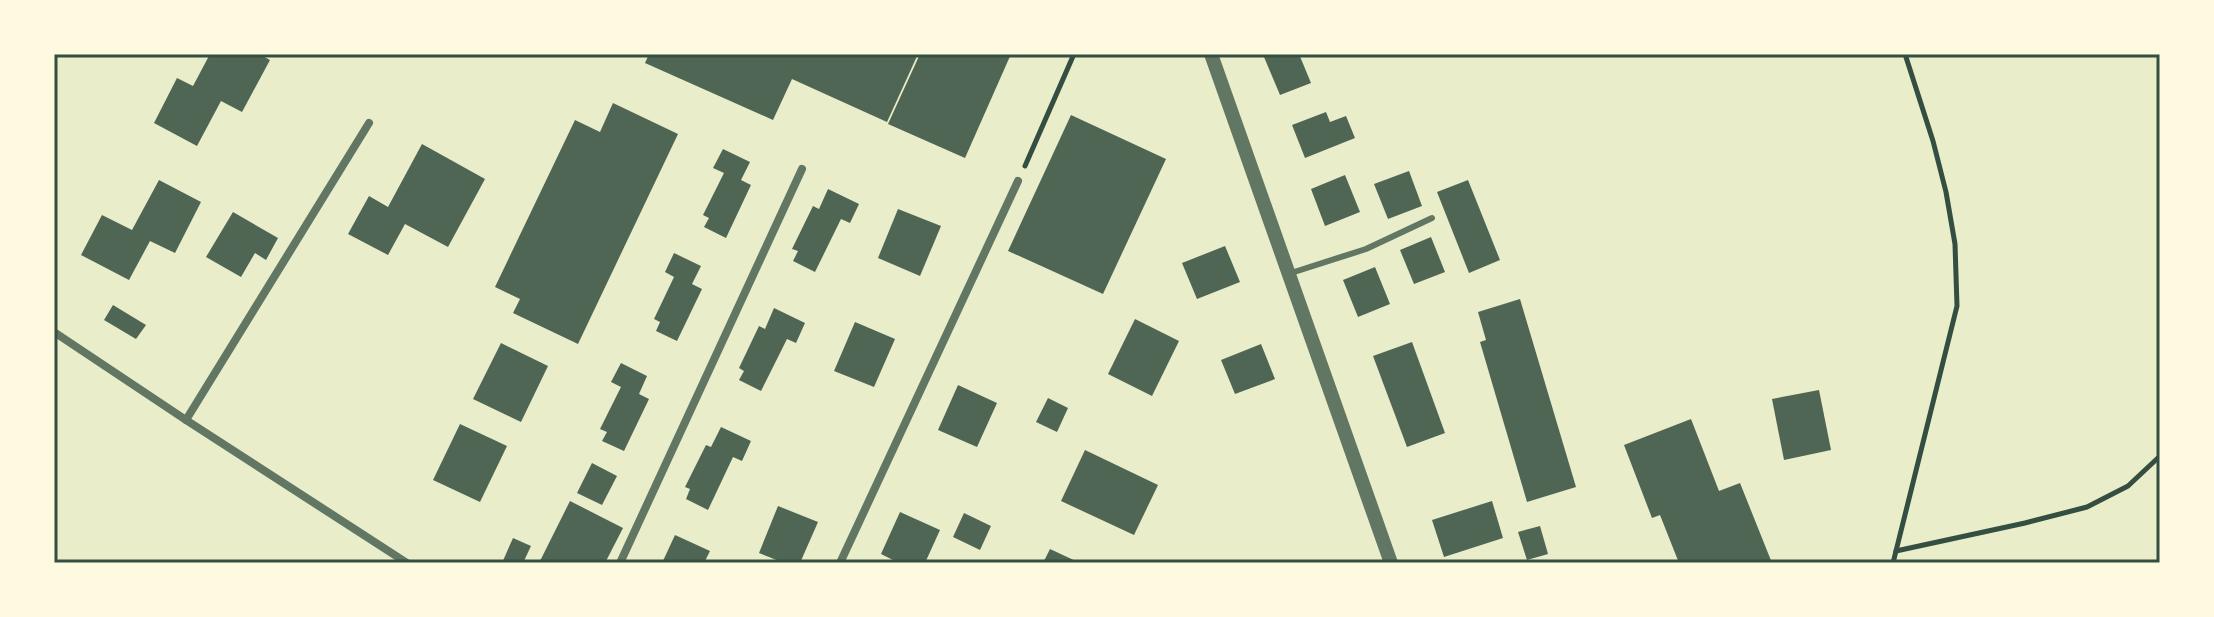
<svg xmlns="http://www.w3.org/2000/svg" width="2214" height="617" viewBox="0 0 2214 617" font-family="Mulish,sans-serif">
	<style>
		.building { fill: #4f6655 }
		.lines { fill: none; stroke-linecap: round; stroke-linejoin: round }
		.path { stroke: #344e41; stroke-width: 5 }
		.service { stroke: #617663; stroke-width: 6 }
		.minor { stroke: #617663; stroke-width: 8 }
		.tertiary { stroke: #617663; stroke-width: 14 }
		.neatline { fill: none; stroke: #344e41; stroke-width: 3 }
	</style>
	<rect width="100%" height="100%" fill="#e9edc9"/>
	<g class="building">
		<polygon points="210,54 259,54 270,60 242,112 221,101 197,146 154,123 177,78 193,86"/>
		<polygon points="649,54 918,54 887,122 792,79 773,120 645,63"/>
		<polygon points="920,54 1011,54 965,158 888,124"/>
		<polygon points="1271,54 1299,54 1311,83 1280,95 1264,57"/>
		<polygon points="613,103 678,134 578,344 513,313 520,299 495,287 575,120 600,132"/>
		<polygon points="1326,112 1330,122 1346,116 1355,138 1305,158 1292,125"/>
		<polygon points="1071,115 1166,159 1103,294 1008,251"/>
		<polygon points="422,144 485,179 448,247 405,224 388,255 348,234 369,196 388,207"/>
		<polygon points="723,149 750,162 741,180 751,185 726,238 704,227 709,218 703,215 724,173 713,168"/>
		<polygon points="1409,171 1422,206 1388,219 1374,184"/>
		<polygon points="1345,175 1360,212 1325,226 1311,189"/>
		<polygon points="159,180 201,202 175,253 150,241 129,280 81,255 102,215 132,230"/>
		<polygon points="1468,180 1500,260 1469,273 1437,192"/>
		<polygon points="828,189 859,204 850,223 841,219 815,272 793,261 798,251 792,249 813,206 819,209"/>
		<polygon points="898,209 941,226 920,276 878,258"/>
		<polygon points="233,212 278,238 266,260 255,253 241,277 206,257"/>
		<polygon points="1431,237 1445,272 1414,284 1400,250"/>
		<polygon points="1225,246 1240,282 1197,299 1182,263"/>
		<polygon points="674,253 701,266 692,284 702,289 677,341 656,331 660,322 654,319 674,277 665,272"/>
		<polygon points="1375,267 1390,304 1358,317 1343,280"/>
		<polygon points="1520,299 1576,487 1527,502 1480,342 1486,340 1478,312"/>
		<polygon points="113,305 146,325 136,339 104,320"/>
		<polygon points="774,308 805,323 796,343 787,339 761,391 739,380 744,371 739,368 759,326 765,329"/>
		<polygon points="1135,319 1179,341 1152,396 1108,374"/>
		<polygon points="855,322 895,339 874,387 834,371"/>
		<polygon points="1412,342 1445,433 1407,447 1373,356"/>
		<polygon points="501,343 548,366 521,422 473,399"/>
		<polygon points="1261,344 1275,379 1235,394 1221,360"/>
		<polygon points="621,363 647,376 639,394 649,399 624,451 602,441 607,432 600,429 621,387 611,382"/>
		<polygon points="958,385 997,403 977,447 938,430"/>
		<polygon points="1819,390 1831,450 1784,460 1772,399"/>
		<polygon points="1048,398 1068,408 1057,432 1036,422"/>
		<polygon points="1691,419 1719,491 1740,483 1772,563 1679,563 1660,515 1652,518 1624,445"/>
		<polygon points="460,424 507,446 480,502 433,480"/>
		<polygon points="721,427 751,441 742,461 733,457 708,510 686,499 690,489 685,487 706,445 711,447"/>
		<polygon points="1085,450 1158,485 1134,535 1061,501"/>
		<polygon points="592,463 617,476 602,505 577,493"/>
		<polygon points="570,501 623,528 605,563 539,563"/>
		<polygon points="1492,501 1503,538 1444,557 1432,520"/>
		<polygon points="778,506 818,522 800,563 784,563 759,553"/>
		<polygon points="900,512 940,530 925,563 899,563 881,554"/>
		<polygon points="964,513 991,526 980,550 953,537"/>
		<polygon points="1540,526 1548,554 1527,560 1518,532"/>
		<polygon points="675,535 710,551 704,563 662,563"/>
		<polygon points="513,538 531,546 523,563 502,563"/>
		<polygon points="1050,549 1080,563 1043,563"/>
	</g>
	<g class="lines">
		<g class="path">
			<polyline points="1025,166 1074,54"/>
			<polyline points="1896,551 2025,523 2087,507 2128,486 2160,456"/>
			<polyline points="1893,563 1957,306 1955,244 1946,192 1933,141 1905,54"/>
		</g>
		<polyline class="service" points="1291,273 1366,249 1432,218"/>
		<g class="minor">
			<polyline points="54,332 186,420 407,563"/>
			<polyline points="186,420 369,123"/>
			<polyline points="620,563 802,169"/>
			<polyline points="840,563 1018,181"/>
		</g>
		<polyline class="tertiary" points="1211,54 1391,563"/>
	</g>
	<rect width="2214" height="617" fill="none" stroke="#fefae0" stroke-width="112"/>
	<rect x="56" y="56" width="2102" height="505" class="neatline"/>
</svg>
